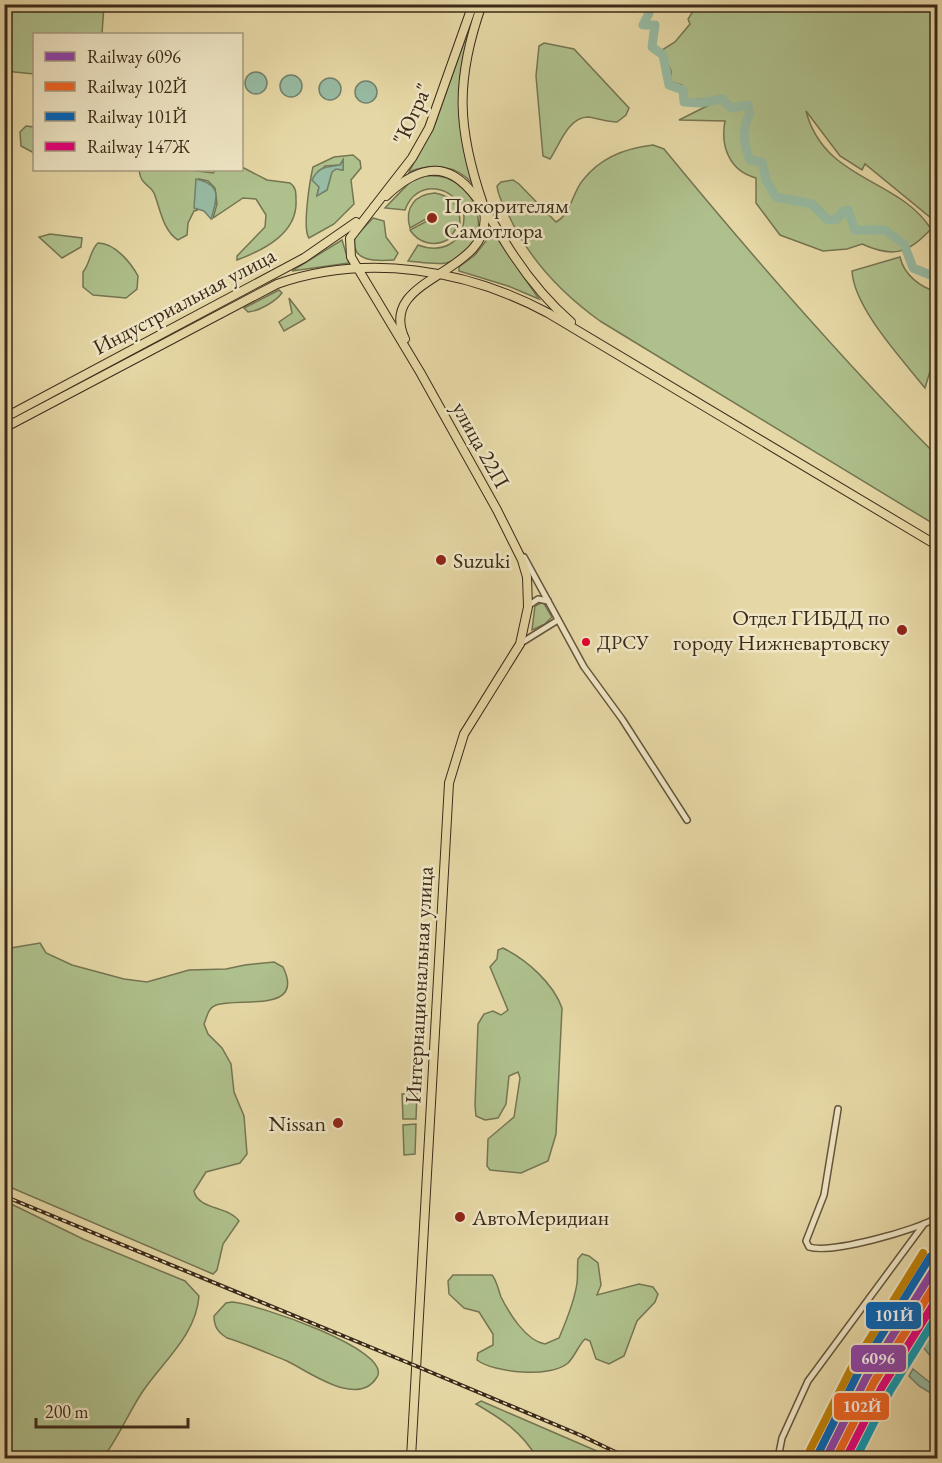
<svg xmlns="http://www.w3.org/2000/svg" width="942" height="1463" viewBox="0 0 942 1463" font-family="'EB Garamond',serif">
	<style>
		.green { fill: #aec08c; stroke: #757552; stroke-width: 1.5; fill-rule: evenodd }
		.water { fill: #97bba3; stroke: #73816c; stroke-width: 1.5 }
		.lines { fill: none; stroke-linecap: round; stroke-linejoin: round }
		.river { stroke: #97bba3; stroke-width: 9 }
		.minor-casing { stroke: #66563c; stroke-width: 8 }
		.primary-casing { stroke: #3c2a19; stroke-width: 10 }
		.trunk-casing { stroke: #3c2a19; stroke-width: 10 }
		.minor { stroke: #efe6c5; stroke-width: 5 }
		.primary { stroke: #e6d8a6; stroke-width: 8 }
		.trunk { stroke: #e6d8a6; stroke-width: 8 }
		.rail-casing { stroke: #3c2a19; stroke-width: 4 }
		.rail { stroke: #efe6c5; stroke-width: 1.5; stroke-dasharray: 4.5; stroke-linecap: butt }
		.rail-1-casing { stroke: #efe6c5; stroke-width: 12 }
		.rail-2-casing { stroke: #efe6c5; stroke-width: 12 }
		.rail-3-casing { stroke: #efe6c5; stroke-width: 12 }
		.rail-4-casing { stroke: #efe6c5; stroke-width: 12 }
		.rail-5-casing { stroke: #efe6c5; stroke-width: 12 }
		.rail-6-casing { stroke: #efe6c5; stroke-width: 12 }
		.rail-1 { stroke: #8e44ad; stroke-width: 8 }
		.rail-2 { stroke: #f26522; stroke-width: 8 }
		.rail-3 { stroke: #0065bd; stroke-width: 8 }
		.rail-4 { stroke: #e5007d; stroke-width: 8 }
		.rail-5 { stroke: #bf8108; stroke-width: 8 }
		.rail-6 { stroke: #069cbc; stroke-width: 8 }
		.poi-dot { fill: #8f2418; stroke: #efe6c5; stroke-width: 2 }
		.bus-dot { fill: #e4002b; stroke: #efe6c5; stroke-width: 2 }
		.labels { text-anchor: middle; dominant-baseline: central; stroke-width: 5; stroke-linejoin: round; paint-order: stroke }
		.bus-label { font-size: 20px; fill: #3c2a19; stroke: #efe6c5; text-anchor: start }
		.street-label { font-size: 22px; fill: #3c2a19; stroke: #efe6c5 }
		.poi-label { font-size: 22px; fill: #3c2a19; stroke: #efe6c5; text-anchor: start }
		.line-badge { stroke: #efe6c5; stroke-width: 2 }
		.badge-label { font-size: 16px; text-anchor: middle; font-weight: bold; fill: #fff }
	</style>
	<rect width="100%" height="100%" fill="#e6d8a6"/>
	<filter id="stains"><feTurbulence type="fractalNoise" baseFrequency=".00333" numOctaves="4"/><feColorMatrix values="0 0 0 0 .2 0 0 0 0 .09 0 0 0 0 .02 0 0 0 .5 -.17"/></filter>
	<radialGradient id="worn" r=".72"><stop offset=".6" stop-color="#630" stop-opacity="0"/><stop offset="1" stop-color="#630" stop-opacity=".3"/></radialGradient>
	<g class="green">
		<polygon points="4,5 104,5 102,34 34,34 34,74 5,71"/>
		<path d="M477,5H479C452,80 455,107 473,184C456,164 431,163 409,172L435,124Z"/>
		<path d="M697,5L932,4L937,9V243L931,238L937,223L865,164L862,170L840,156L806,111C824,181 899,178 931,229C908,254 893,258 862,244L847,249L823,251L780,235L756,203V178C730,171 720,147 725,121L679,120L723,98L687,100L682,85L671,82V71L662,50L675,42L690,24L688,19Z"/>
		<path d="M544,43L574,49L629,108L626,115L617,122C607,122 597,118 588,117C568,117 559,146 550,159L543,156L536,76L539,46Z"/>
		<polygon points="26,126 34,127 34,153 21,146 20,132"/>
		<path d="M653,145L664,149C751,255 841,358 937,456V526L600,321C561,293 529,259 509,216C504,206 498,197 497,186L501,182L513,180L519,184L556,222C571,214 572,193 583,180C600,158 626,148 653,145Z"/>
		<path d="M353,155L360,161L361,168L351,180L354,204L334,224L309,238C302,229 310,180 313,167L334,157ZM343,160V170L336,169L332,171L327,190L317,195L319,187L314,177L325,166L340,165Z"/>
		<path d="M242,167L267,180L290,183C296,187 296,192 296,200C298,233 264,250 237,260V256L265,227L266,215L256,199L243,198L213,218L217,204L215,188L208,181L199,179L196,210H198L194,211L188,223L187,235L178,240C163,231 160,208 154,193C149,183 141,186 139,170H190L213,173L216,170H242Z"/>
		<path d="M425,176C482,170 500,250 446,263C434,265 420,262 408,261L418,245C442,254 464,243 464,216C457,184 416,178 405,210L385,208L411,181Z"/>
		<path d="M435,193C452,196 460,207 460,223L449,239C435,247 419,244 410,230L427,221L436,222V214L429,213L426,219L410,228C404,208 415,194 435,193Z"/>
		<path d="M373,218L384,221L386,237L398,253L394,260C377,261 350,263 355,237Z"/>
		<polygon points="492,233 495,235 539,299 508,286 459,271 459,267 475,255"/>
		<polygon points="50,234 82,238 81,247 62,258 39,237"/>
		<polygon points="342,240 349,263 292,271 295,269"/>
		<path d="M98,243C115,243 131,263 138,276L137,289L126,298L93,295L83,287V272C90,264 90,250 98,243Z"/>
		<path d="M900,257C904,275 920,287 937,292V366L931,368L925,388C902,359 854,308 852,271Z"/>
		<path d="M279,290L282,293C275,302 259,311 248,312L244,308Z"/>
		<polygon points="289,298 305,319 284,331 279,322 292,313"/>
		<polygon points="543,602 552,617 545,624 532,630 535,606"/>
		<path d="M40,943L46,953L72,965L124,979L147,982L189,970L226,969L245,965L274,962L283,967C306,1014 239,997 216,1005C208,1008 207,1017 204,1024L208,1034L222,1048L231,1064L234,1092L244,1116L247,1154L240,1163L206,1172L194,1191C198,1210 229,1206 239,1221L223,1244L217,1270L213,1274L5,1185V949Z"/>
		<path d="M503,948C527,960 553,983 562,1008L556,1134L548,1161L521,1173L490,1170L487,1166L488,1139L514,1117L520,1078L518,1072L509,1076L506,1104L498,1118L485,1120L476,1116L475,1105L478,1024L484,1014L493,1011L501,1015L508,1010L490,967L497,959L498,950Z"/>
		<polygon points="417,1093 416,1119 403,1119 402,1094"/>
		<polygon points="416,1124 415,1154 404,1155 403,1125"/>
		<path d="M5,1201L83,1239L185,1281L199,1296C196,1336 162,1362 141,1394C127,1416 118,1438 103,1458H5Z"/>
		<path d="M582,1254L589,1256L598,1263L601,1285L597,1295L639,1284L653,1287L658,1294L655,1302L637,1321L624,1356L609,1364L596,1359L590,1341L585,1339C578,1346 575,1356 568,1363C551,1378 494,1373 477,1360L478,1353L493,1345V1334L479,1312L464,1308L449,1294L448,1281L453,1275H492C497,1281 498,1289 501,1297C509,1313 526,1341 545,1344L559,1338C565,1324 575,1298 577,1283C578,1275 577,1267 578,1259Z"/>
		<path d="M232,1302C254,1303 394,1350 377,1377C358,1409 308,1371 287,1361C267,1353 247,1344 227,1338C218,1332 214,1327 214,1316L226,1303Z"/>
		<path d="M481,1401L613,1458H537C522,1432 502,1419 476,1404Z"/>
	</g>
	<g class="water">
		<circle cx="256" cy="83" r="11"/>
		<circle cx="291" cy="86" r="11"/>
		<circle cx="330" cy="89" r="11"/>
		<circle cx="366" cy="92" r="11"/>
		<path d="M343,160V170L336,169L332,172L327,190L317,196L319,187L312,180C319,166 326,167 340,165Z"/>
		<path d="M196,179C223,185 217,199 211,219L204,211L194,208Z"/>
		<polygon points="937,1299 937,1364 923,1347 919,1336"/>
		<polygon points="913,1369 937,1388 937,1397 919,1386 909,1376"/>
	</g>
	<g class="lines">
		<g class="river">
			<polyline points="630,4 634,8 640,4"/>
			<path d="M647,4L649,13L643,25H655L652,47L663,55L669,85L683,90L684,102L700,103L722,99L731,108L748,105L750,114C741,128 744,145 750,160L762,162L766,180L776,197L812,204L828,220L837,219L844,211L848,210L855,230H885L904,244L913,268L938,278"/>
		</g>
		<g class="minor-casing">
			<g id="minor">
				<polyline points="524,557 584,667 622,719 687,820"/>
				<polyline points="528,606 538,599 548,601"/>
				<polyline points="521,643 558,620"/>
				<path d="M838,1109L824,1195L806,1241L809,1247C831,1254 918,1230 938,1217"/>
				<polyline points="778,1458 782,1438 808,1381 924,1224"/>
			</g>
		</g>
		<g class="primary-casing">
			<g id="primary">
				<path d="M386,196C455,131 480,206 514,256C530,280 549,303 571,322"/>
				<polyline points="374,207 350,238 351,257 420,372 497,510 522,560 527,577 528,607 520,644 464,734 449,783 411,1458"/>
				<path d="M405,339C375,275 495,276 484,211"/>
				<polyline points="4,418 304,258 356,222"/>
				<path d="M4,428L277,284C367,253 466,269 548,313L938,546"/>
			</g>
		</g>
		<g class="trunk-casing">
			<g id="trunk">
				<path d="M482,4C455,80 457,129 483,204"/>
				<polyline points="374,207 412,158 429,128 473,4"/>
			</g>
		</g>
		<use href="#minor" class="minor"/>
		<use href="#primary" class="primary"/>
		<use href="#trunk" class="trunk"/>
		<g class="rail-casing">
			<polyline id="rail" points="4,1196 416,1366 580,1435 628,1458"/>
		</g>
		<use href="#rail" class="rail"/>
		<g class="rail-1-casing">
			<polyline id="rail-1" points="826,1458 866,1378 938,1263"/>
		</g>
		<g class="rail-2-casing">
			<polyline id="rail-2" points="836,1458 874,1382 938,1280"/>
		</g>
		<g class="rail-3-casing">
			<polyline id="rail-3" points="818,1454 858,1373 930,1257"/>
		</g>
		<g class="rail-4-casing">
			<polyline id="rail-4" points="846,1458 882,1387 938,1297"/>
		</g>
		<g class="rail-5-casing">
			<polyline id="rail-5" points="810,1450 851,1369 923,1253"/>
		</g>
		<g class="rail-6-casing">
			<polyline id="rail-6" points="856,1458 890,1391 938,1314"/>
		</g>
		<use href="#rail-1" class="rail-1"/>
		<use href="#rail-2" class="rail-2"/>
		<use href="#rail-3" class="rail-3"/>
		<use href="#rail-4" class="rail-4"/>
		<use href="#rail-5" class="rail-5"/>
		<use href="#rail-6" class="rail-6"/>
	</g>
	<g class="poi-dot">
		<circle cx="432" cy="218" r="6"/>
		<circle cx="441" cy="560" r="6"/>
		<circle cx="902" cy="630" r="6"/>
		<circle cx="338" cy="1123" r="6"/>
		<circle cx="460" cy="1217" r="6"/>
	</g>
	<circle class="bus-dot" cx="586" cy="642" r="5"/>
	<g class="labels">
		<g class="bus-label">
			<text x="597" y="642">ДРСУ</text>
		</g>
		<g class="street-label">
			<text transform="translate(412 114) rotate(-66)">"Югра"</text>
			<text transform="translate(184 301) rotate(-28)">Индустриальная улица</text>
			<text transform="translate(481 445) rotate(61)">улица 22П</text>
			<text transform="translate(419 985) rotate(-87)">Интернациональная улица</text>
		</g>
		<g class="poi-label">
			<text x="444" y="205">Покорителям<tspan x="444" dy="25">Самотлора</tspan></text>
			<text x="453" y="560">Suzuki</text>
			<text x="890" y="617" text-anchor="end">Отдел ГИБДД по<tspan x="890" dy="25">городу Нижневартовску</tspan></text>
			<text x="326" y="1123" text-anchor="end">Nissan</text>
			<text x="472" y="1217">АвтоМеридиан</text>
		</g>
	</g>
	<g class="line-badge">
		<rect x="865" y="1301" width="57" height="29" rx="6" fill="#0065bd"/>
		<rect x="850" y="1344" width="57" height="29" rx="6" fill="#8e44ad"/>
		<rect x="833" y="1392" width="57" height="29" rx="6" fill="#f26522"/>
	</g>
	<g class="badge-label">
		<text x="894" y="1321">101Й</text>
		<text x="878" y="1364">6096</text>
		<text x="862" y="1412">102Й</text>
	</g>
	<rect width="942" height="1463" fill="none" stroke="#e6d8a6" stroke-width="24"/>
	<rect x="6" y="6" width="930" height="1451" fill="none" stroke="#3c2a19" stroke-width="3"/>
	<rect x="12" y="12" width="918" height="1439" fill="none" stroke="#3c2a19" stroke-width="1.5"/>
	<rect x="33" y="33" width="210" height="138" fill="#efe6c5" stroke="#a79b80" stroke-width="1.5"/>
	<rect x="45" y="52" width="30" height="9" fill="#8e44ad" stroke="#a79b80" stroke-width="1.5"/>
	<text x="87" y="63" font-size="18" fill="#3c2a19">Railway 6096</text>
	<rect x="45" y="82" width="30" height="9" fill="#f26522" stroke="#a79b80" stroke-width="1.5"/>
	<text x="87" y="93" font-size="18" fill="#3c2a19">Railway 102Й</text>
	<rect x="45" y="112" width="30" height="9" fill="#0065bd" stroke="#a79b80" stroke-width="1.5"/>
	<text x="87" y="123" font-size="18" fill="#3c2a19">Railway 101Й</text>
	<rect x="45" y="142" width="30" height="9" fill="#e5007d" stroke="#a79b80" stroke-width="1.5"/>
	<text x="87" y="153" font-size="18" fill="#3c2a19">Railway 147Ж</text>
	<path d="M36 1418v9h152v-9" fill="none" stroke="#3c2a19" stroke-width="3"/>
	<text x="45" y="1418" font-size="18" fill="#3c2a19" stroke="#efe6c5" stroke-width="4.5" paint-order="stroke">200 m</text>
	<rect width="100%" height="100%" filter="url(#stains)"/>
	<rect width="100%" height="100%" fill="url(#worn)"/>
</svg>
